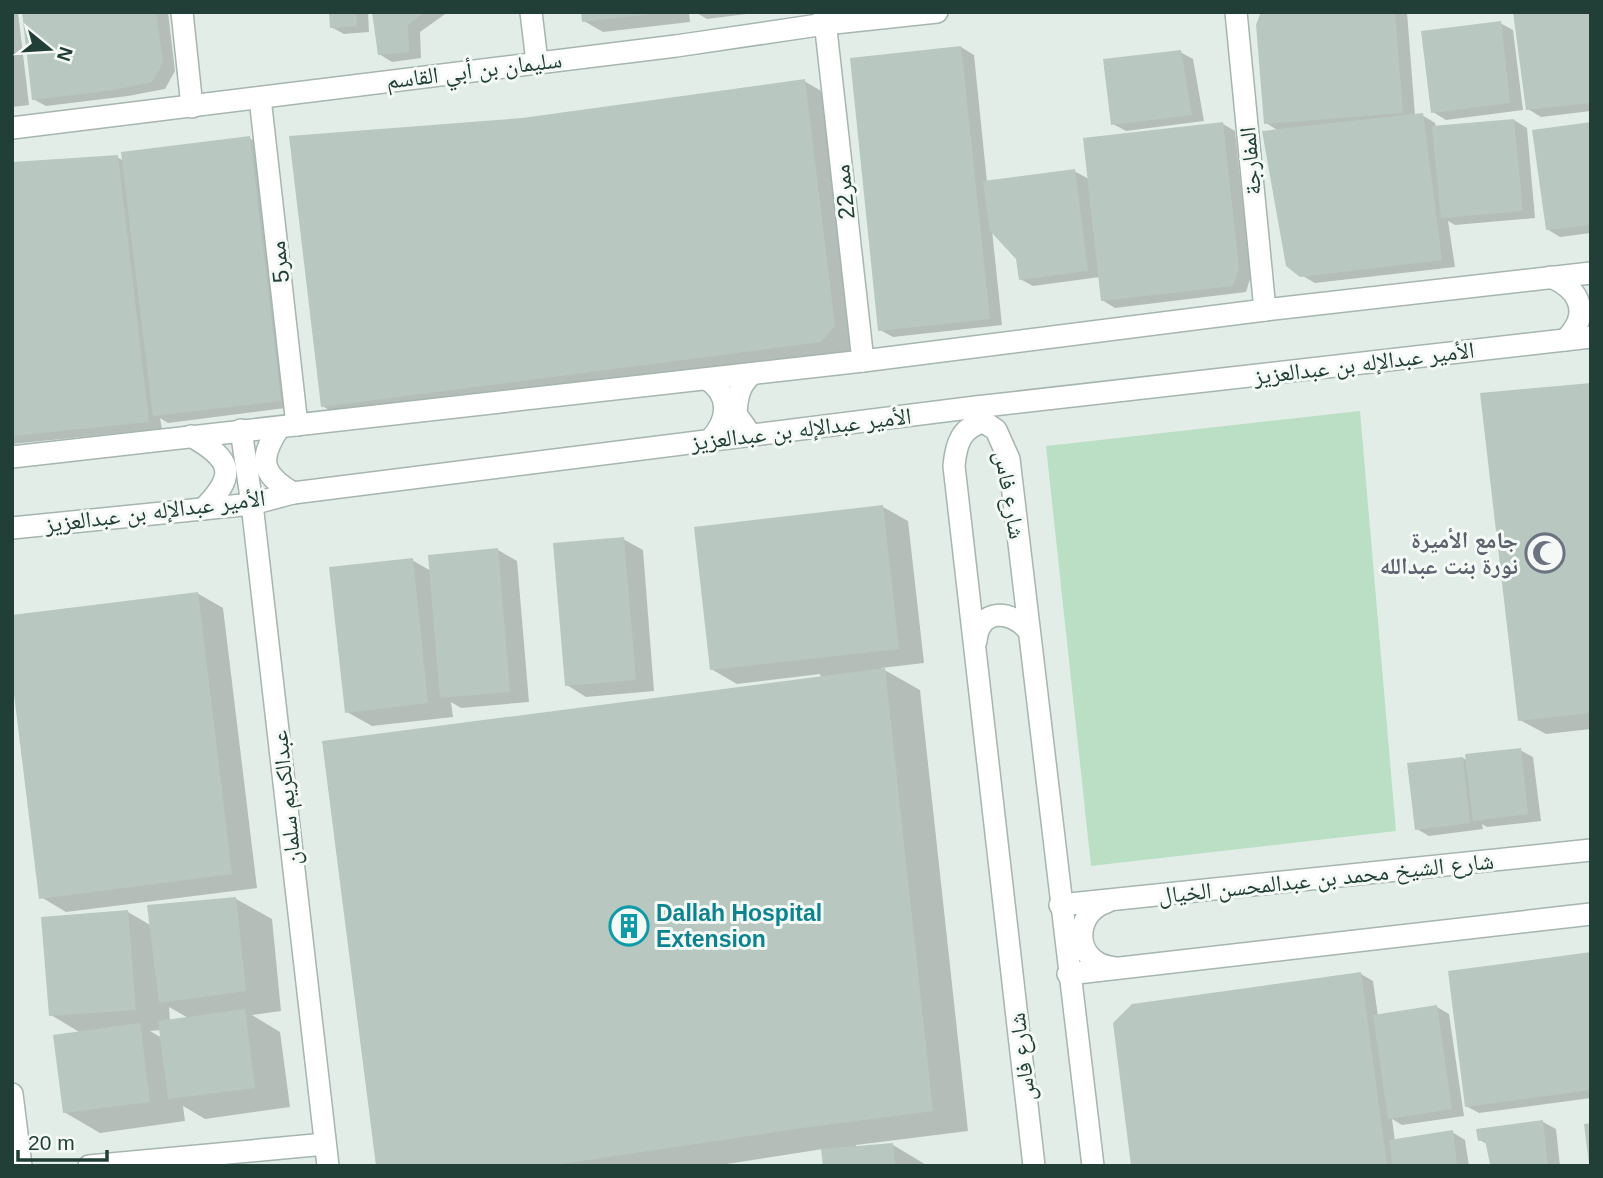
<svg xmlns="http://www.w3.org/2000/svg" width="1603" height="1178" viewBox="0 0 1603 1178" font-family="Arial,'Noto Naskh Arabic',sans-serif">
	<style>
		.green { fill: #bbdfc4 }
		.shadow { fill: #0003; fill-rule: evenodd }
		.building { fill: #b8c8c1 }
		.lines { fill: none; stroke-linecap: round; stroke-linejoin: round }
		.minor-casing { stroke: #a5b5af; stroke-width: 24 }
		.minor { stroke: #fff; stroke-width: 21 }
		.labels { text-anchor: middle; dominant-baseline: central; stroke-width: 6; stroke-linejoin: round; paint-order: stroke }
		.street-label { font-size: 23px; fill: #223f37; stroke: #f4f9f6 }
		.worship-label { font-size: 23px; font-weight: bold; fill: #5b616d; stroke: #f4f9f6; text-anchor: end }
		.culture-label { font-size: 23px; font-weight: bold; fill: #0d838f; stroke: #f4f9f6; text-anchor: start }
	</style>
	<rect width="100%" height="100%" fill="#e3ede8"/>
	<polygon class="green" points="1360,411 1396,831 1091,866 1046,446"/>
	<g class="shadow">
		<polygon points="12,12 18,12 29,105 12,107"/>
		<polygon points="24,12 168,12 175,71 165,89 128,96 46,106 33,99"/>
		<polygon points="323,12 368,12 369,32 344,34 331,27 331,12"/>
		<polygon points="374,12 448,12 420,32 421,58 392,62 379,54"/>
		<polygon points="583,12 689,12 690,22 603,32 584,21"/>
		<polygon points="695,12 762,12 707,19"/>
		<polygon points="1298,12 1407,12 1415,116 1422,115 1435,123 1436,128 1514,120 1527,128 1535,218 1455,225 1448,221 1455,267 1315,283 1301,275 1279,131 1266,123"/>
		<polygon points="1591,12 1591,111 1541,117 1528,109"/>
		<polygon points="1500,23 1513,30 1523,110 1446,120 1433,112"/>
		<polygon points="961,47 974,55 987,182 1074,171 1089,179 1223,124 1235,131 1251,276 1246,292 1115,308 1102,300 1100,277 1033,286 1020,279 1018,258 992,230 1002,325 893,337 880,330"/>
		<polygon points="1180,52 1193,59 1204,121 1126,131 1113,124"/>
		<polygon points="804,81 830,96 860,341 847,356 348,420 322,406 522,119"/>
		<polygon points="1591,124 1591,233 1560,237 1547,229"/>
		<polygon points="249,138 262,145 294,407 168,423 160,418 162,429 12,444 12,164 117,157 124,161"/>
		<polygon points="1591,385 1591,729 1546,734 1520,720"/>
		<polygon points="883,507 908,521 924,663 881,668 920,690 968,1131 856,1145 856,1148 893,1145 928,1166 825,1166 823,1149 714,1166 378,1166 821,678 820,674 737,684 711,669"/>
		<polygon points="623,539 643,550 654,691 586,697 567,685"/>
		<polygon points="498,550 517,561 529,702 461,708 451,702 453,717 372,726 347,712 412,560 431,571"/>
		<polygon points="197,593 223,608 257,888 66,912 41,897"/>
		<polygon points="1520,750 1533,757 1541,821 1487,827 1482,824 1483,829 1429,836 1417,829 1463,758 1468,761"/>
		<path d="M236,899L272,919L281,1011L252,1015L280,1032L290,1107L205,1119L183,1106L185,1121L100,1133L64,1112L81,1033L51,1015L128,912L152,926ZM169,1007L190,1019L170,1021ZM161,1030L162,1038L150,1031Z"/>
		<polygon points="1591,954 1591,1098 1479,1113 1466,1106"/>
		<polygon points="1361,974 1373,981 1378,1016 1437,1007 1449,1014 1464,1116 1402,1125 1392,1119 1395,1141 1452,1132 1465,1140 1469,1166 1132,1166"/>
		<polygon points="1543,1122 1556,1129 1560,1166 1496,1166 1491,1163 1487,1144 1480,1140"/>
	</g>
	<g class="building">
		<polygon points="22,12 156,12 163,63 152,82 114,90 32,100"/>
		<polygon points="329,12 356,12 357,26 330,28"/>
		<polygon points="372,12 425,12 408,25 409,52 378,55"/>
		<polygon points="581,12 651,12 651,14 582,22"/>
		<polygon points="1278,12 1395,12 1403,113 1264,124 1256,25 1260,14"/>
		<polygon points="1513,12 1591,12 1591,103 1526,110"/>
		<polygon points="1501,21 1510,103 1431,113 1421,31"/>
		<polygon points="961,46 990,319 878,331 850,58"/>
		<polygon points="1181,50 1192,115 1111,125 1103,59"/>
		<polygon points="805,79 835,326 821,342 321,407 289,136 522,118"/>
		<polygon points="1423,113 1442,260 1300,277 1286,266 1262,131"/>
		<polygon points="1514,119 1523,211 1441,218 1432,126"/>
		<polygon points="1223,122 1239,268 1233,286 1101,301 1083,138"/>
		<polygon points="1591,122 1591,225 1546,230 1532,130"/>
		<polygon points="250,136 281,401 153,416 121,152"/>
		<polygon points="118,155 149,422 12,436 12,162"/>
		<polygon points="1075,169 1088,271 1019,280 1016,259 990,231 983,181"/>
		<polygon points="1591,383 1591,713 1518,721 1480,393"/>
		<polygon points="883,505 899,649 710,670 694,527"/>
		<polygon points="624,537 636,680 565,686 553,543"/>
		<polygon points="498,548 510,692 440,698 428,555"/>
		<polygon points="413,558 428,703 345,713 329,567"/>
		<polygon points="198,592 232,874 39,899 12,678 12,615"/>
		<polygon points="885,668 933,1111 802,1128 548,1166 376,1166 322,741"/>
		<polygon points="1521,748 1528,814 1473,821 1465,754"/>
		<polygon points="1463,757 1470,823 1415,830 1407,763"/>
		<polygon points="236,897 246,991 159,1003 147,905"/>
		<polygon points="128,910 136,1010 49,1016 41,917"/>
		<polygon points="1591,952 1591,1090 1465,1107 1448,971"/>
		<polygon points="1361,972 1387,1166 1131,1166 1113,1023 1132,1004"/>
		<polygon points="1437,1005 1452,1109 1388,1119 1373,1015"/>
		<polygon points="245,1009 255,1088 168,1099 158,1021"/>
		<polygon points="140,1023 150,1102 63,1113 53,1035"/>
		<polygon points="1543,1120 1548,1166 1490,1164 1485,1140 1478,1141 1476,1129"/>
		<polygon points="1591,1123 1591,1164 1589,1164 1584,1124"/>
		<polygon points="1453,1130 1457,1166 1393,1166 1389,1140"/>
		<polygon points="893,1143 895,1166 823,1166 821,1149"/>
	</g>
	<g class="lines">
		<g class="minor-casing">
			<g id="minor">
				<polyline points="182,12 192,107"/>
				<polyline points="531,12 537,62"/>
				<polyline points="824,12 863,361"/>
				<polyline points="1236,12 1265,310"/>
				<polyline points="260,98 297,425"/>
				<polyline points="12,128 676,46 825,24 937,12"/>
				<path d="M1551,277C1581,290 1591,315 1565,340"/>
				<path d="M707,379C731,395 729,420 710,440"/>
				<path d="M279,428C258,459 261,474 293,493"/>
				<polyline points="241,430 252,504 328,1166"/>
				<path d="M751,435L736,414C737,397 739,385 752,374"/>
				<path d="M191,436C233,460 237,475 203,509"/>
				<polyline points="12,457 863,361 1265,310 1591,273"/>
				<polyline points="12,528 252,504 293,493 976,407 1591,337"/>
				<path d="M976,641C979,608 1011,609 1029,631"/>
				<path d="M1107,902C1079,910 1072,948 1098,963C1103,966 1110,967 1115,968"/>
				<polyline points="1060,905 1591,850"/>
				<polyline points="1068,974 1591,914"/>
				<polyline points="12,1094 21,1166"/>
				<polyline points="89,1166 325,1144"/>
				<path d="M1034,1166L954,466C956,444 961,427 984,422L996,430L1009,459L1093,1166"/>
			</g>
		</g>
		<use href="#minor" class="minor"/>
	</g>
	<defs>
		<g id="mosque-ring" transform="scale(2.0125)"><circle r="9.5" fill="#f4f9f6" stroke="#6b7280" stroke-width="1.5"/><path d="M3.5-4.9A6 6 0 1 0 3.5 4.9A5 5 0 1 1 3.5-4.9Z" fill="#6b7280"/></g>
		<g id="building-ring" transform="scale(2.0125)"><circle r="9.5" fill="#f4f9f6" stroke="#0f9aa8" stroke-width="1.5"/><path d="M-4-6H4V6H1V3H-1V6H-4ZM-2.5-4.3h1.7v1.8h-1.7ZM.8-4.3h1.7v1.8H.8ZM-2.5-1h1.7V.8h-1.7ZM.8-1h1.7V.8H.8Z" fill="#0f9aa8"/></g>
	</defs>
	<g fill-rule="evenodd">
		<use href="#mosque-ring" x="1545" y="553"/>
		<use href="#building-ring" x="629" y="926"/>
	</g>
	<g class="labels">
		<g class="street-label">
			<text transform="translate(474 70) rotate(-7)">سليمان بن أبي القاسم</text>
			<text transform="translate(1250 161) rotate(-95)">المفارجة</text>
			<text transform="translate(844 192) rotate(-96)">ممر22</text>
			<text transform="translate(279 262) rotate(-96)">ممر5</text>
			<text transform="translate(1364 363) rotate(-7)">الأمير عبدالإله بن عبدالعزيز</text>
			<text transform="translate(801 429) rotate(-7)">الأمير عبدالإله بن عبدالعزيز</text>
			<text transform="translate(1010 495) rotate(80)">شارع فاس</text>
			<text transform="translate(155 511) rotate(-7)">الأمير عبدالإله بن عبدالعزيز</text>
			<text transform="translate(286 798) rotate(-96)">عبدالكريم سلمان</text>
			<text transform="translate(1326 878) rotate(-6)">شارع الشيخ محمد بن عبدالمحسن الخيال</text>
			<text transform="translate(1022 1057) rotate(-97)">شارع فاس</text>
		</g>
		<g class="worship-label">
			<text x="1518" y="540">جامع الأميرة<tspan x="1518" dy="26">نورة بنت عبدالله</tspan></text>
		</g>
		<g class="culture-label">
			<text x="656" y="913">Dallah Hospital<tspan x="656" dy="26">Extension</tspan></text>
		</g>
	</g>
	<rect width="1603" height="1178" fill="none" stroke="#223f37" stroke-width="28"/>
	<g transform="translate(49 49) rotate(108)" stroke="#f4f9f6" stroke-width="5" paint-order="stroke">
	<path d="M0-5L12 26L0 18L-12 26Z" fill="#223f37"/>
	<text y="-10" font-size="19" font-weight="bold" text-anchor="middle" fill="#223f37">N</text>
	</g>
	<path d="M18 1150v10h89v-10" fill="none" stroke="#223f37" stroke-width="3.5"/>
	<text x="28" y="1150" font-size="21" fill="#223f37" stroke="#f4f9f6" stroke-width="5" paint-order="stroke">20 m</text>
</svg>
